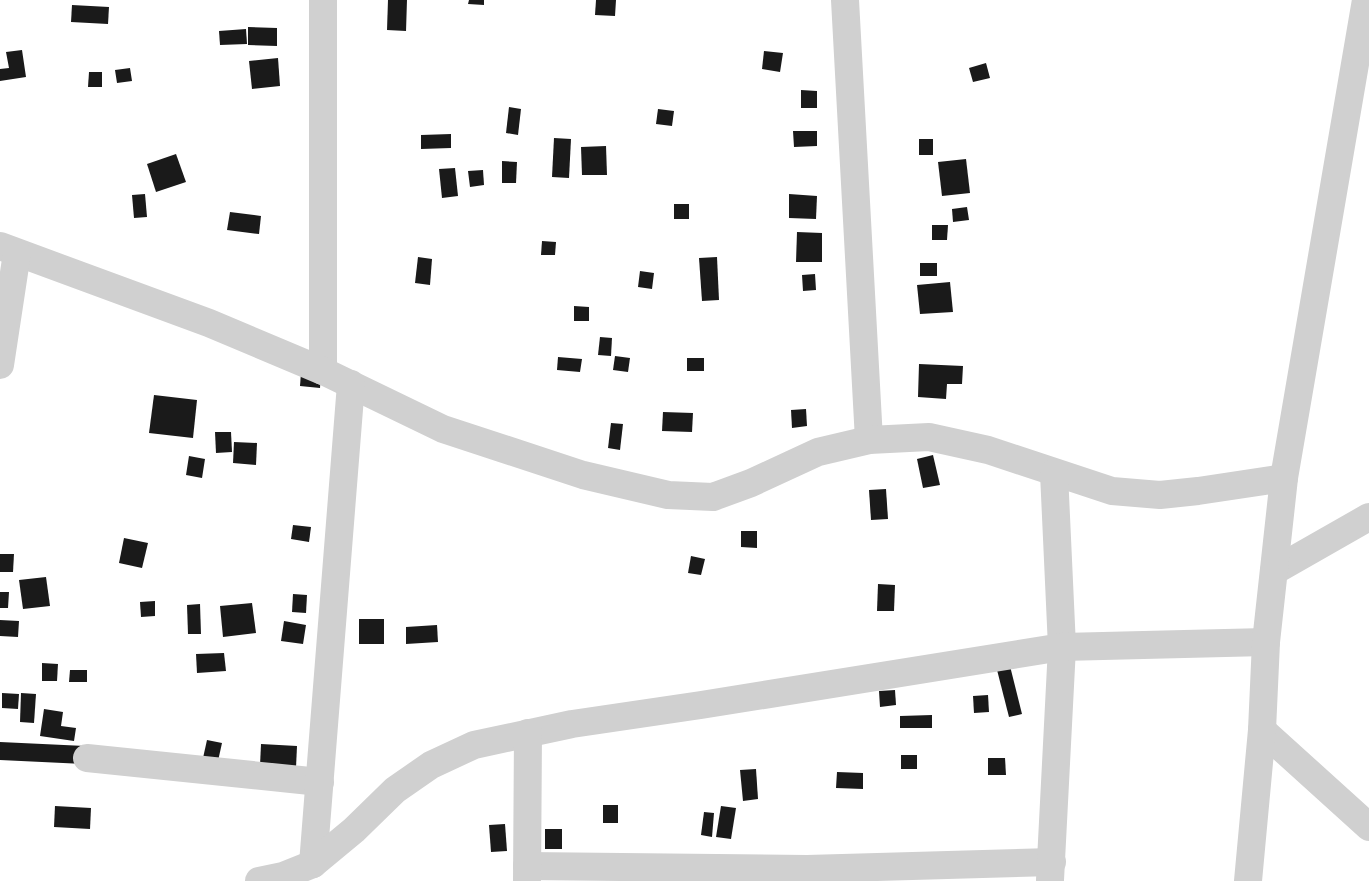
<svg xmlns="http://www.w3.org/2000/svg" width="1369" height="881" viewBox="0 0 1369 881" font-family="Ubuntu,sans-serif">
	<style>
		.building { fill: #1a1a1a }
		.lines { fill: none; stroke-linecap: round; stroke-linejoin: round }
		.minor { stroke: #d0d0d0; stroke-width: 28 }
	</style>
	<rect width="100%" height="100%" fill="#fff"/>
	<g class="building">
		<polygon points="388,0 407,0 406,31 387,30"/>
		<polygon points="469,0 484,0 484,5 468,4"/>
		<polygon points="596,0 616,0 615,16 595,15"/>
		<polygon points="72,5 109,7 108,24 71,22"/>
		<polygon points="248,27 277,28 277,46 248,45"/>
		<polygon points="246,29 247,44 220,45 219,31"/>
		<polygon points="22,50 26,77 0,81 0,69 9,68 6,52"/>
		<polygon points="764,51 783,53 780,72 762,69"/>
		<polygon points="278,58 280,86 252,89 249,61"/>
		<polygon points="986,63 990,78 973,82 969,68"/>
		<polygon points="130,68 132,81 117,83 115,70"/>
		<polygon points="89,72 102,72 102,87 88,87"/>
		<polygon points="801,90 817,91 817,108 801,108"/>
		<polygon points="509,107 521,109 518,135 506,133"/>
		<polygon points="658,109 674,111 672,126 656,124"/>
		<polygon points="793,131 817,131 817,146 794,147"/>
		<polygon points="451,134 451,148 421,149 421,135"/>
		<polygon points="554,138 571,139 569,178 552,177"/>
		<rect x="919" y="139" width="14" height="16"/>
		<polygon points="606,146 607,175 582,175 581,147"/>
		<polygon points="176,154 186,182 156,192 147,164"/>
		<polygon points="966,159 970,193 942,196 938,162"/>
		<polygon points="502,161 517,162 516,183 502,183"/>
		<polygon points="455,168 458,196 442,198 439,169"/>
		<polygon points="483,170 484,185 470,187 468,171"/>
		<polygon points="145,194 147,217 134,218 132,195"/>
		<polygon points="789,194 817,196 816,219 789,218"/>
		<rect x="674" y="204" width="15" height="15"/>
		<polygon points="967,207 969,220 953,222 952,209"/>
		<polygon points="230,212 261,216 259,234 227,230"/>
		<polygon points="932,225 948,225 947,240 932,240"/>
		<polygon points="797,232 822,233 822,262 796,262"/>
		<polygon points="542,241 556,242 555,255 541,255"/>
		<polygon points="418,257 432,259 430,285 415,283"/>
		<polygon points="717,257 719,300 702,301 699,258"/>
		<rect x="920" y="263" width="17" height="13"/>
		<polygon points="640,271 654,273 652,289 638,287"/>
		<polygon points="815,274 816,290 803,291 802,275"/>
		<polygon points="950,282 953,312 920,314 917,285"/>
		<polygon points="574,306 589,307 589,321 574,321"/>
		<polygon points="600,337 612,338 611,356 598,355"/>
		<polygon points="615,356 630,358 628,372 613,370"/>
		<polygon points="558,357 582,359 580,372 557,370"/>
		<rect x="687" y="358" width="17" height="13"/>
		<polygon points="302,359 322,360 320,388 300,386"/>
		<polygon points="919,364 963,366 962,384 947,384 946,399 918,397"/>
		<polygon points="154,395 197,400 193,438 149,433"/>
		<polygon points="806,409 807,426 792,428 791,410"/>
		<polygon points="663,412 693,413 692,432 662,431"/>
		<polygon points="611,423 623,424 620,450 608,448"/>
		<polygon points="215,432 231,432 232,452 216,453"/>
		<polygon points="234,442 257,443 256,465 233,463"/>
		<polygon points="933,455 940,485 923,488 917,459"/>
		<polygon points="189,456 205,459 202,478 186,475"/>
		<polygon points="886,489 888,519 871,520 869,490"/>
		<polygon points="293,525 311,527 309,542 291,539"/>
		<polygon points="741,531 757,531 757,548 741,547"/>
		<polygon points="124,538 148,543 142,568 119,563"/>
		<polygon points="0,554 14,554 13,572 0,572"/>
		<polygon points="691,556 705,559 701,575 688,573"/>
		<polygon points="46,577 50,606 23,609 19,580"/>
		<polygon points="878,584 895,585 894,611 877,611"/>
		<polygon points="0,592 9,592 8,608 0,608"/>
		<polygon points="293,594 307,595 306,613 292,612"/>
		<polygon points="155,601 155,616 141,617 140,602"/>
		<polygon points="252,603 256,633 223,637 220,606"/>
		<polygon points="200,604 201,634 188,634 187,605"/>
		<rect x="359" y="619" width="25" height="25"/>
		<polygon points="0,620 19,621 18,637 0,636"/>
		<polygon points="284,621 306,625 303,644 281,641"/>
		<polygon points="437,625 438,642 406,644 406,627"/>
		<polygon points="224,653 226,671 197,673 196,654"/>
		<polygon points="1009,662 1022,714 1009,717 996,666"/>
		<polygon points="42,663 58,664 57,681 42,681"/>
		<polygon points="70,670 87,670 87,682 69,682"/>
		<polygon points="895,690 896,705 880,707 879,691"/>
		<polygon points="2,693 19,694 18,709 2,708"/>
		<polygon points="21,693 36,694 34,723 20,722"/>
		<polygon points="988,695 989,712 974,713 973,696"/>
		<polygon points="44,709 63,712 61,726 76,728 74,741 40,736"/>
		<polygon points="932,715 932,728 900,728 900,716"/>
		<polygon points="207,740 222,743 218,761 203,758"/>
		<polygon points="0,742 85,746 84,764 0,760"/>
		<polygon points="261,744 297,746 296,768 260,766"/>
		<rect x="901" y="755" width="16" height="14"/>
		<polygon points="988,758 1005,758 1006,775 988,775"/>
		<polygon points="756,769 758,799 743,801 740,770"/>
		<polygon points="837,772 863,773 863,789 836,788"/>
		<rect x="603" y="805" width="15" height="18"/>
		<polygon points="55,806 91,808 90,829 54,827"/>
		<polygon points="721,806 736,808 731,839 716,837"/>
		<polygon points="704,812 714,813 712,837 701,835"/>
		<polygon points="505,824 507,851 491,852 489,825"/>
		<rect x="545" y="829" width="17" height="20"/>
	</g>
	<g class="lines">
		<g class="minor">
			<polyline points="323,0 323,371"/>
			<polyline points="845,0 869,440"/>
			<polyline points="0,246 209,323 323,371 443,429 583,475 668,495 713,497 751,483 818,452 869,440 929,437 988,450 1112,491 1160,495 1198,491 1284,478"/>
			<polyline points="0,365 17,253"/>
			<polyline points="1274,571 1369,517"/>
			<polyline points="1262,730 1369,827"/>
			<polyline points="87,758 320,782"/>
			<polyline points="313,864 351,384"/>
			<polyline points="527,866 807,869 1052,862"/>
			<polyline points="1050,880 1062,647 1054,473"/>
			<polyline points="259,881 283,876 313,864 354,830 395,790 431,765 474,745 572,724 701,705 1062,647 1266,642"/>
			<polyline points="527,881 528,733"/>
			<polyline points="1248,881 1262,730 1266,642 1284,478 1366,0"/>
		</g>
	</g>
</svg>
